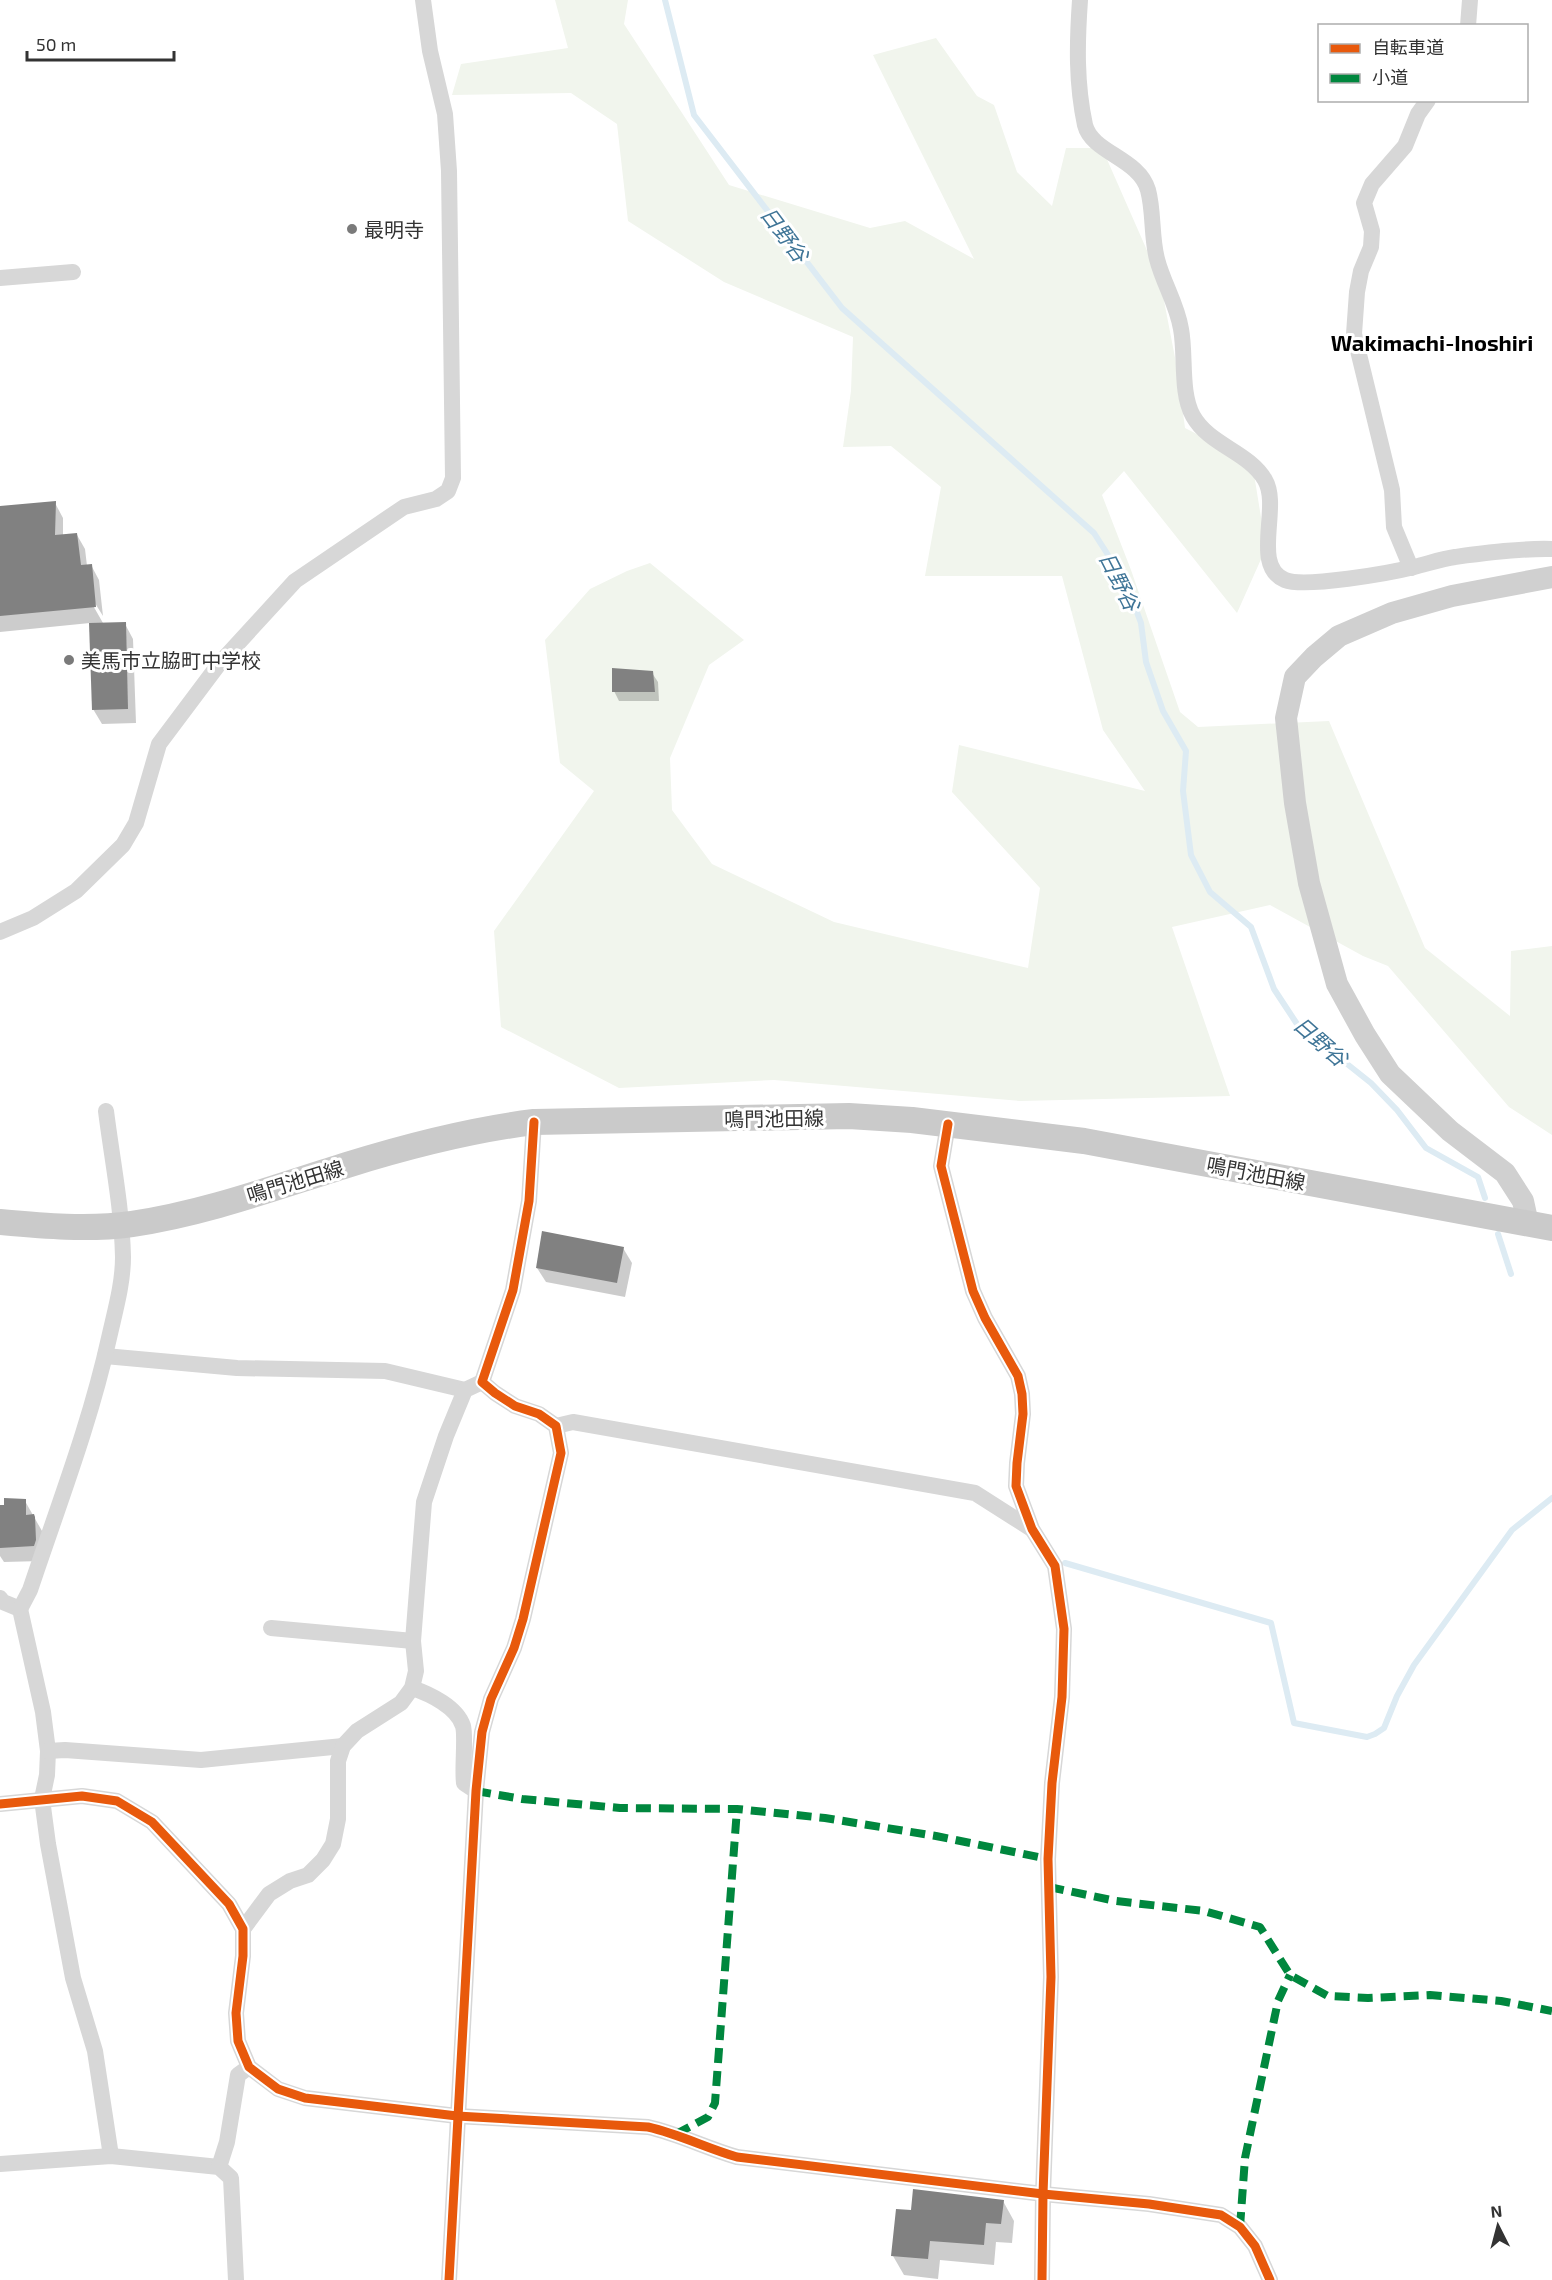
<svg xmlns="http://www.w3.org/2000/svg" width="1552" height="2280" viewBox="0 0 1552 2280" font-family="'Exo 2','Noto Sans JP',sans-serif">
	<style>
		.green { fill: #f1f5ed }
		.shadow { fill: #0003 }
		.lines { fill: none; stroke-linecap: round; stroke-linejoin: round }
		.stream { stroke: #ddebf3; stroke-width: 6 }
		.building { fill: #818181 }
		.street { stroke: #d7d7d7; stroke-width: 16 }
		.secondary { stroke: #d0d0d0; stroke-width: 22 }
		.primary { stroke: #cacaca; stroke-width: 26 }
		.quiet { stroke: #00873e; stroke-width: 8; stroke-dasharray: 15 8; stroke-linecap: butt }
		.cycleway-casing { stroke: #fff; stroke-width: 13 }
		.cycleway { stroke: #e8590c; stroke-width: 9 }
		.poi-dot { fill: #7a7a7a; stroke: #fff; stroke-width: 2 }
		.labels { text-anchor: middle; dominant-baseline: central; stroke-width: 6; stroke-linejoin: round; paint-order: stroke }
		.poi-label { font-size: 20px; fill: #333; stroke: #fff; text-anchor: start }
		.street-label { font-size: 20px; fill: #333; stroke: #fff }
		.water-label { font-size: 21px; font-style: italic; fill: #3f7597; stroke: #fff }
		.quarter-label { font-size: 22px; font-weight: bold; fill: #000; stroke: #fff }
	</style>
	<rect width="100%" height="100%" fill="#fff"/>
	<polygon class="green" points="555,0 628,0 624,24 729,185 870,228 905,221 974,259 873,55 936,38 977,96 994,105 1017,172 1052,206 1066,148 1102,148 1160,280 1177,368 1185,428 1252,462 1266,548 1237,613 1124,471 1102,495 1131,570 1180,712 1198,727 1329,721 1425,948 1510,1016 1511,951 1552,946 1552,1135 1509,1107 1388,966 1363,956 1270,905 1172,927 1230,1096 1020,1101 774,1080 619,1088 501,1027 494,931 594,791 560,763 545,640 590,589 627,571 650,563 744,640 709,665 670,758 672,810 712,864 834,922 1028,968 1040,888 952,792 959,745 1145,791 1103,730 1062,576 925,576 941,487 891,446 843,447 851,391 853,337 724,282 628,221 617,124 571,93 452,95 461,64 568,48"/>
	<g class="shadow">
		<polygon points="55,503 63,518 63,536 77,535 85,549 87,566 91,565 99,580 103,616 93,600 91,602 103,623 125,624 133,639 136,723 102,724 93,709 90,623 0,632 0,508"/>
		<polygon points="652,673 658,682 659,701 619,701 614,691"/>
		<polygon points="623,1248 632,1263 625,1297 546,1282 537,1268"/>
		<polygon points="25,1501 42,1531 42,1561 4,1562 0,1556 0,1506"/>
		<polygon points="1003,2201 1014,2221 1012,2243 996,2242 994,2265 940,2260 938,2279 904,2275 893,2256 913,2212"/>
	</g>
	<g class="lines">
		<g class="stream">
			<polyline points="665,0 694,115 842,308 1094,533 1126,583 1141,623 1146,662 1163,711 1186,751 1183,791 1191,855 1210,892 1251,927 1274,989 1297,1024 1371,1083 1397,1110 1426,1148 1478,1177 1485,1198"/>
			<polyline points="1498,1234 1511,1274"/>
			<polyline points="1065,1563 1271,1623 1294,1723 1367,1737 1375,1734 1384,1728 1397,1696 1414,1665 1512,1530 1552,1498"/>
		</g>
	</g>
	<g class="building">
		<polygon points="56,501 55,535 77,533 81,565 92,564 96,607 0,616 0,506"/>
		<polygon points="126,622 128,709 92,710 89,623"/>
		<polygon points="612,668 653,671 655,692 612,692"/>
		<polygon points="542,1231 624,1247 617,1283 536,1268"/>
		<polygon points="4,1498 26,1499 26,1515 34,1514 35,1517 36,1540 34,1546 0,1548 0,1505 4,1505"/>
		<polygon points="913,2189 1004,2200 1001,2224 986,2223 984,2245 930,2241 928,2259 891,2256 896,2209 911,2210"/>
	</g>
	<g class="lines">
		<g class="street">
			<path d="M1080,0C1077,43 1076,83 1085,125C1092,153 1139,158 1148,190C1154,212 1151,236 1157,259C1163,283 1177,304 1181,329C1186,355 1180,393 1193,416C1209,445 1249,452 1265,480C1281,507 1251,566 1285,580C1305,588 1390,573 1414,567C1427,564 1441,559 1455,557C1485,553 1522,548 1552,549"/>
			<polyline points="1468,26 1470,0"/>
			<polyline points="0,278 73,272"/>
			<polyline points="1411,568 1394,527 1392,490 1354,334 1357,292 1361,271 1371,247 1372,231 1364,203 1372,184 1405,146 1418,114 1428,100"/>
			<polyline points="0,932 33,918 76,891 123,845 136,823 159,744 219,664 295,581 404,507 436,499 448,491 453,478 449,171 445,114 430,51 423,0"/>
			<polyline points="948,1124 941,1166 973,1291 985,1318 1018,1376 1022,1394 1023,1414 1017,1463 1016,1486 1032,1529 1055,1566 1064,1629 1062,1697 1052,1783 1048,1859 1051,1977 1043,2194 1042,2280"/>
			<polyline points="105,1356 237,1368 385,1371 465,1390"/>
			<polyline points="556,1426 573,1422 975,1493 1030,1528"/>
			<polyline points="0,1598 3,1602 20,1609 43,1712 48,1751 47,1775 42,1799 48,1844 73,1978 95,2051 111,2156"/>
			<path d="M20,1609L30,1590C58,1506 90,1424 109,1338C115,1311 123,1284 123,1257C122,1208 112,1159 106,1111"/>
			<polyline points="271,1628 413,1641"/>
			<path d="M412,1688C430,1694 457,1707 463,1726C466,1736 462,1769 464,1783L476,1791"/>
			<polyline points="48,1751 65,1750 201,1760 343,1746"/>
			<path d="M0,1804L82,1796L117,1801L152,1822L229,1904L243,1929V1956L236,2013L238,2041L249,2067L278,2089L305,2098L457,2116L648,2127C679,2134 706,2148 737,2157L1043,2194L1149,2204L1221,2215L1240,2227L1255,2246L1270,2280"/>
			<polyline points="243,1929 269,1894 290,1881 308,1875 323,1860 333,1844 338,1819 338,1761 343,1746 357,1731 401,1703 412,1688 416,1671 413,1641 424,1502 446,1436 465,1390 482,1382"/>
			<polyline points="0,2164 111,2156 219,2167 231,2178 236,2280"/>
			<polyline points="219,2167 227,2142 238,2075 249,2067"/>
			<polyline points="449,2280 476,1791 482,1732 491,1699 514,1648 523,1619 561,1453 556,1426 539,1414 515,1406 495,1393 482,1382 513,1290 529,1201 534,1122"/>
		</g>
		<polyline class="secondary" points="1528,1224 1523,1201 1505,1173 1450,1131 1390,1074 1365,1035 1337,984 1309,883 1295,803 1286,718 1295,677 1314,657 1339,636 1392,613 1452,596 1552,577"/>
		<path class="primary" d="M0,1222C44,1226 88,1230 132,1224C206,1213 276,1187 347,1165C408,1146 470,1130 534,1122L849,1116L912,1120L1084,1141L1552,1228"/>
		<g class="quiet">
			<polyline points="476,1791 522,1799 620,1808 737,1809 825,1818 936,1836 1048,1859"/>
			<polyline points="1049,1887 1116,1901 1204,1911 1260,1927 1290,1975 1328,1996 1368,1998 1430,1995 1501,2001 1552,2011"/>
			<polyline points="676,2134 708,2117 715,2103 737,1809"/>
			<polyline points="1240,2227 1245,2158 1278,2001 1290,1975"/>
		</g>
		<g class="cycleway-casing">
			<g id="cycleway">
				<polyline points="948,1124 941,1166 973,1291 985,1318 1018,1376 1022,1394 1023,1414 1017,1463 1016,1486 1032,1529 1055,1566 1064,1629 1062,1697 1052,1783 1048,1859 1051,1977 1043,2194 1042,2280"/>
				<path d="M0,1804L82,1796L117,1801L152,1822L229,1904L243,1929V1956L236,2013L238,2041L249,2067L278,2089L305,2098L457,2116L648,2127C679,2134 706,2148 737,2157L1043,2194L1149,2204L1221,2215L1240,2227L1255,2246L1270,2280"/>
				<polyline points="449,2280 476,1791 482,1732 491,1699 514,1648 523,1619 561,1453 556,1426 539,1414 515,1406 495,1393 482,1382 513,1290 529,1201 534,1122"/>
			</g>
		</g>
		<use href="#cycleway" class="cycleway"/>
	</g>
	<g class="poi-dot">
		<circle cx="352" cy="229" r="6"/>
		<circle cx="69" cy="660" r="6"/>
	</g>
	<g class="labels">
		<g class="poi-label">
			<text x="364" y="229">最明寺</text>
			<text x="81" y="660">美馬市立脇町中学校</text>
		</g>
		<g class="street-label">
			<text transform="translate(774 1118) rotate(-1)">鳴門池田線</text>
			<text transform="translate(1256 1173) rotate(11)">鳴門池田線</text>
			<text transform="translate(295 1181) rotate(-17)">鳴門池田線</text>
		</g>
		<g class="water-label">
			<text transform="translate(785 234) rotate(53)">日野谷</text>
			<text transform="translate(1120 581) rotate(63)">日野谷</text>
			<text transform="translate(1321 1041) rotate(41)">日野谷</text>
		</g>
		<g class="quarter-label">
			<text x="1432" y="342">Wakimachi-Inoshiri</text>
		</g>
	</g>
	<rect x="1318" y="24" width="210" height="78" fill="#ffffff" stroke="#adadad" stroke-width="1.5"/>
	<rect x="1330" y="44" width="30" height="9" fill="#e8590c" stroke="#adadad" stroke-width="1.5"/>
	<text x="1372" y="54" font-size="18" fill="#333333">自転車道</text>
	<rect x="1330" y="74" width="30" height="9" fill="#00873e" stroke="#adadad" stroke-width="1.5"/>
	<text x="1372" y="84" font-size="18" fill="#333333">小道</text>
	<g transform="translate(1498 2226) rotate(354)" stroke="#ffffff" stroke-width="4.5" paint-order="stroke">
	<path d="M0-4.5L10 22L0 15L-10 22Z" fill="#333333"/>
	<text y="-9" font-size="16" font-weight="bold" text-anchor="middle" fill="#333333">N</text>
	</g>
	<path d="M27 51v9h147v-9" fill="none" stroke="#333333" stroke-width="3"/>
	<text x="36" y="51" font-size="18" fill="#333333" stroke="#ffffff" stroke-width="4.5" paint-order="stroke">50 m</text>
</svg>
